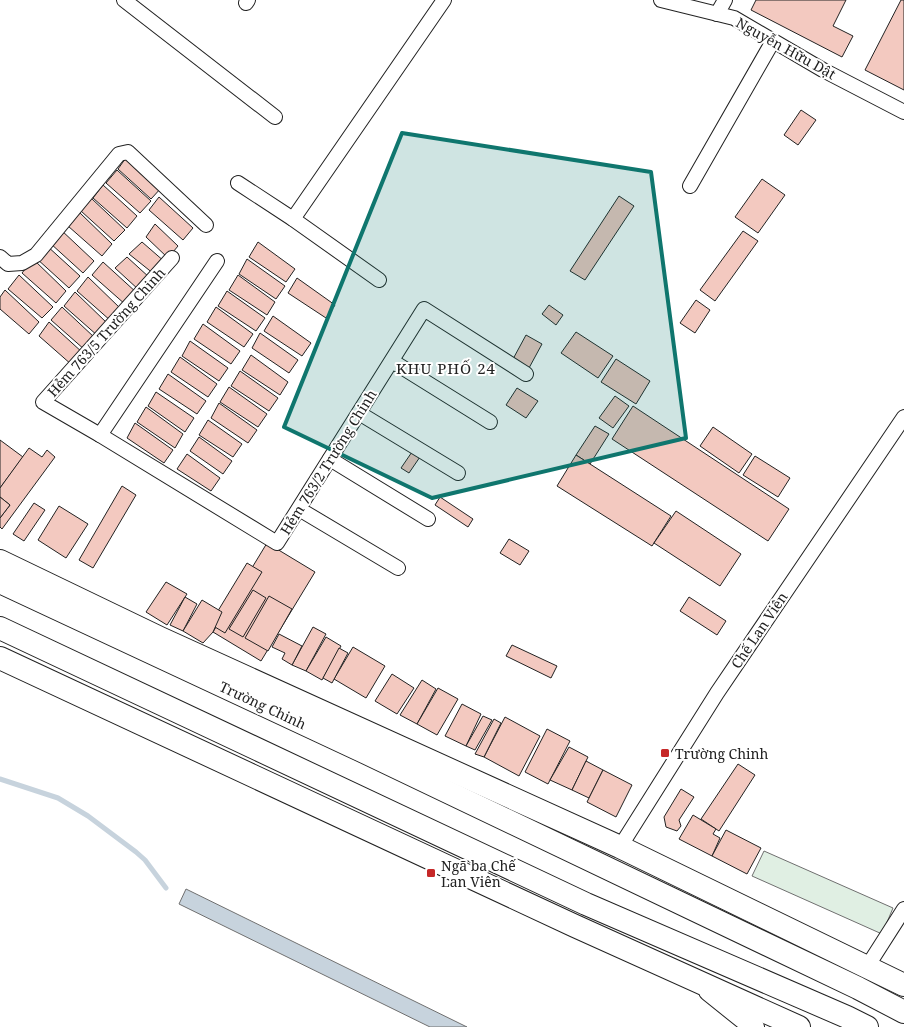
<svg xmlns="http://www.w3.org/2000/svg" width="904" height="1027" viewBox="0 0 904 1027" font-family="'Noto Serif',serif">
	<style>
		.green { fill: #e0efe3; stroke: #6f6f6f }
		.water { fill: #c7d3dd; stroke: #6f6f6f }
		.lines { fill: none; stroke-linecap: round; stroke-linejoin: round }
		.stream { stroke: #c7d3dd; stroke-width: 5 }
		.building { fill: #f3c9c0; stroke: #222 }
		.street-casing { stroke: #222; stroke-width: 16 }
		.secondary-casing { stroke: #222; stroke-width: 22 }
		.primary-casing { stroke: #222; stroke-width: 24 }
		.street { stroke: #fff; stroke-width: 14 }
		.secondary { stroke: #fff; stroke-width: 20 }
		.primary { stroke: #fff; stroke-width: 22 }
		.marked { fill: #0f766e; fill-opacity: 0.2; stroke: #0f766e; stroke-width: 4; stroke-linejoin: round }
		.poi-dot { fill: #c62828; stroke: #fff; stroke-width: 2 }
		.labels { text-anchor: middle; dominant-baseline: central; stroke-width: 4; stroke-linejoin: round; paint-order: stroke }
		.street-label { font-size: 14px; fill: #222; stroke: #fff }
		.poi-label { font-size: 14px; fill: #222; stroke: #fff; text-anchor: start }
		.neighbourhood-label { font-size: 15px; letter-spacing: 1px; fill: #222; stroke: #fff }
	</style>
	<rect width="100%" height="100%" fill="#fff"/>
	<polygon class="green" points="764,851 893,908 882,934 752,876"/>
	<polygon class="water" points="186,889 467,1027 430,1027 179,904"/>
	<g class="lines">
		<polyline class="stream" points="0,779 58,798 88,816 136,852 145,860 166,888"/>
	</g>
	<g class="building">
		<polygon points="756,0 846,0 833,26 853,36 842,57 751,10"/>
		<polygon points="901,0 904,0 904,90 865,70"/>
		<polygon points="801,110 816,120 798,145 784,135"/>
		<polygon points="128,155 162,187 151,199 118,169"/>
		<polygon points="117,170 151,201 140,213 106,183"/>
		<polygon points="762,179 785,195 758,233 735,217"/>
		<polygon points="103,185 137,216 127,228 93,198"/>
		<polygon points="619,196 634,206 585,280 570,271"/>
		<polygon points="159,197 193,228 183,240 149,210"/>
		<polygon points="91,198 125,230 114,241 81,211"/>
		<polygon points="79,212 112,244 102,256 68,226"/>
		<polygon points="155,224 178,246 168,258 146,237"/>
		<polygon points="60,229 94,261 83,273 50,243"/>
		<polygon points="743,231 758,241 715,301 700,290"/>
		<polygon points="142,242 165,262 154,274 129,254"/>
		<polygon points="258,242 295,269 286,282 249,257"/>
		<polygon points="46,245 80,276 69,288 36,258"/>
		<polygon points="127,257 150,278 139,290 115,268"/>
		<polygon points="33,259 66,291 56,303 22,273"/>
		<polygon points="247,259 285,286 276,299 239,274"/>
		<polygon points="103,262 137,293 126,305 92,275"/>
		<polygon points="19,275 53,307 42,318 8,289"/>
		<polygon points="238,275 275,302 267,315 229,290"/>
		<polygon points="88,277 121,309 111,321 77,291"/>
		<polygon points="297,278 335,305 326,318 288,293"/>
		<polygon points="5,290 39,322 29,334 0,309 0,297"/>
		<polygon points="227,291 265,318 256,331 218,306"/>
		<polygon points="75,292 108,324 98,336 64,306"/>
		<polygon points="696,300 710,310 695,333 680,323"/>
		<polygon points="549,305 563,315 556,325 542,314"/>
		<polygon points="62,307 95,338 85,350 51,320"/>
		<polygon points="216,307 253,334 244,347 207,322"/>
		<polygon points="273,316 311,343 302,356 264,331"/>
		<polygon points="49,322 83,353 72,365 39,336"/>
		<polygon points="203,324 240,351 231,364 194,339"/>
		<polygon points="576,332 613,356 598,378 561,353"/>
		<polygon points="260,333 298,360 289,373 252,348"/>
		<polygon points="526,335 542,344 529,368 513,359"/>
		<polygon points="190,341 228,368 219,381 182,356"/>
		<polygon points="251,355 288,382 280,395 242,370"/>
		<polygon points="180,357 217,384 208,397 171,372"/>
		<polygon points="616,359 650,381 636,404 601,382"/>
		<polygon points="240,371 278,398 269,411 231,386"/>
		<polygon points="168,374 206,401 197,414 159,389"/>
		<polygon points="229,387 267,414 258,427 220,402"/>
		<polygon points="517,388 538,401 526,418 506,405"/>
		<polygon points="156,392 194,418 185,432 148,406"/>
		<polygon points="615,396 629,406 613,428 599,418"/>
		<polygon points="219,403 257,430 248,443 211,418"/>
		<polygon points="633,406 789,509 768,541 612,439"/>
		<polygon points="146,407 183,434 175,448 137,422"/>
		<polygon points="208,420 242,444 233,457 199,435"/>
		<polygon points="135,423 173,450 164,463 127,438"/>
		<polygon points="595,426 609,434 590,464 576,455"/>
		<polygon points="713,427 752,454 739,473 700,446"/>
		<polygon points="199,437 232,461 223,474 190,451"/>
		<polygon points="0,440 23,457 0,488"/>
		<polygon points="29,448 42,457 47,450 55,457 2,529 0,527 0,518 10,505 0,497 0,488"/>
		<polygon points="414,449 422,454 409,473 401,468"/>
		<polygon points="187,454 220,478 211,491 177,469"/>
		<polygon points="576,455 671,516 652,546 557,486"/>
		<polygon points="755,456 790,478 778,497 743,475"/>
		<polygon points="122,486 136,495 93,568 79,560"/>
		<polygon points="0,497 10,505 0,518"/>
		<polygon points="440,497 473,519 468,527 435,505"/>
		<polygon points="34,503 45,510 24,541 13,534"/>
		<polygon points="59,506 88,524 66,558 38,540"/>
		<polygon points="676,511 741,554 720,586 654,543"/>
		<polygon points="509,539 529,551 520,565 500,553"/>
		<polygon points="267,543 315,572 261,661 213,632"/>
		<polygon points="247,563 262,572 225,633 210,624"/>
		<polygon points="166,582 187,594 167,625 146,612"/>
		<polygon points="253,590 266,598 243,637 229,629"/>
		<polygon points="269,596 292,609 268,651 245,638"/>
		<polygon points="185,597 197,604 183,631 170,625"/>
		<polygon points="689,597 726,621 717,635 680,611"/>
		<polygon points="202,600 222,612 213,632 203,643 183,631"/>
		<polygon points="313,627 326,634 306,671 292,665"/>
		<polygon points="279,634 302,646 292,665 282,659 285,653 272,647"/>
		<polygon points="326,637 341,646 322,680 306,671"/>
		<polygon points="512,645 557,666 551,678 506,656"/>
		<polygon points="353,647 385,666 366,698 334,679"/>
		<polygon points="339,648 348,653 332,683 323,678"/>
		<polygon points="392,674 414,688 397,714 375,701"/>
		<polygon points="422,680 436,689 417,724 400,715"/>
		<polygon points="438,688 458,699 437,735 417,724"/>
		<polygon points="462,704 481,714 466,746 445,736"/>
		<polygon points="483,716 492,720 475,750 466,746"/>
		<polygon points="505,717 540,736 519,776 484,757"/>
		<polygon points="494,719 501,723 484,757 475,754"/>
		<polygon points="547,729 570,741 548,784 525,772"/>
		<polygon points="569,747 588,757 572,790 550,780"/>
		<polygon points="586,761 603,770 589,798 572,790"/>
		<polygon points="738,764 755,775 719,831 701,819"/>
		<polygon points="603,770 632,785 616,817 587,802"/>
		<polygon points="681,789 694,797 679,820 681,826 677,831 666,827 664,817"/>
		<polygon points="693,815 716,829 713,834 720,838 712,856 679,839"/>
		<polygon points="726,830 761,848 747,874 712,856"/>
	</g>
	<g class="lines">
		<g class="street-casing">
			<g id="street">
				<polyline points="124,0 275,117"/>
				<polyline points="661,0 734,18 823,70 904,112"/>
				<polyline points="246,3 248,0"/>
				<polyline points="717,14 725,0"/>
				<polyline points="238,183 293,219 379,280"/>
				<polyline points="690,186 773,41"/>
				<polyline points="293,219 444,0"/>
				<polyline points="0,257 8,264 22,263 36,255 119,154 128,152 206,225"/>
				<polyline points="172,258 43,402 100,435 277,543 424,309 526,374"/>
				<polyline points="392,361 490,422"/>
				<polyline points="359,413 458,473"/>
				<polyline points="100,435 217,261"/>
				<polyline points="330,459 428,519"/>
				<polyline points="299,509 398,568"/>
				<polyline points="620,847 717,693 904,417"/>
				<polyline points="867,967 904,909"/>
			</g>
		</g>
		<g class="secondary-casing">
			<polyline id="secondary" points="709,991 754,1027"/>
		</g>
		<g class="primary-casing">
			<g id="primary">
				<polyline points="0,561 160,638 620,847 904,985"/>
				<polyline points="0,582 364,752 858,988 904,1012"/>
				<polyline points="0,628 586,904 847,1017 867,1027"/>
				<polyline points="0,658 575,926 799,1027"/>
			</g>
		</g>
		<use href="#street" class="street"/>
		<use href="#secondary" class="secondary"/>
		<use href="#primary" class="primary"/>
	</g>
	<path class="marked" d="M402,133L651,172L686,438L432,498L284,427Z"/>
	<g class="poi-dot">
		<rect x="660" y="748" width="10" height="10" rx="2.5"/>
		<rect x="426" y="868" width="10" height="10" rx="2.5"/>
	</g>
	<g class="labels">
		<g class="street-label">
			<text transform="translate(786 48) rotate(29)">Nguyễn Hữu Dật</text>
			<text transform="translate(106 332) rotate(-48)">Hẻm 763/5 Trường Chinh</text>
			<text transform="translate(328 462) rotate(-58)">Hẻm 763/2 Trường Chinh</text>
			<text transform="translate(759 630) rotate(-56)">Chế Lan Viên</text>
			<text transform="translate(263 705) rotate(25)">Trường Chinh</text>
		</g>
		<g class="poi-label">
			<text x="675" y="753">Trường Chinh</text>
			<text x="441" y="865">Ngã ba Chế<tspan x="441" dy="16">Lan Viên</tspan></text>
		</g>
		<g class="neighbourhood-label">
			<text x="446" y="368">KHU PHỐ 24</text>
		</g>
	</g>
</svg>
